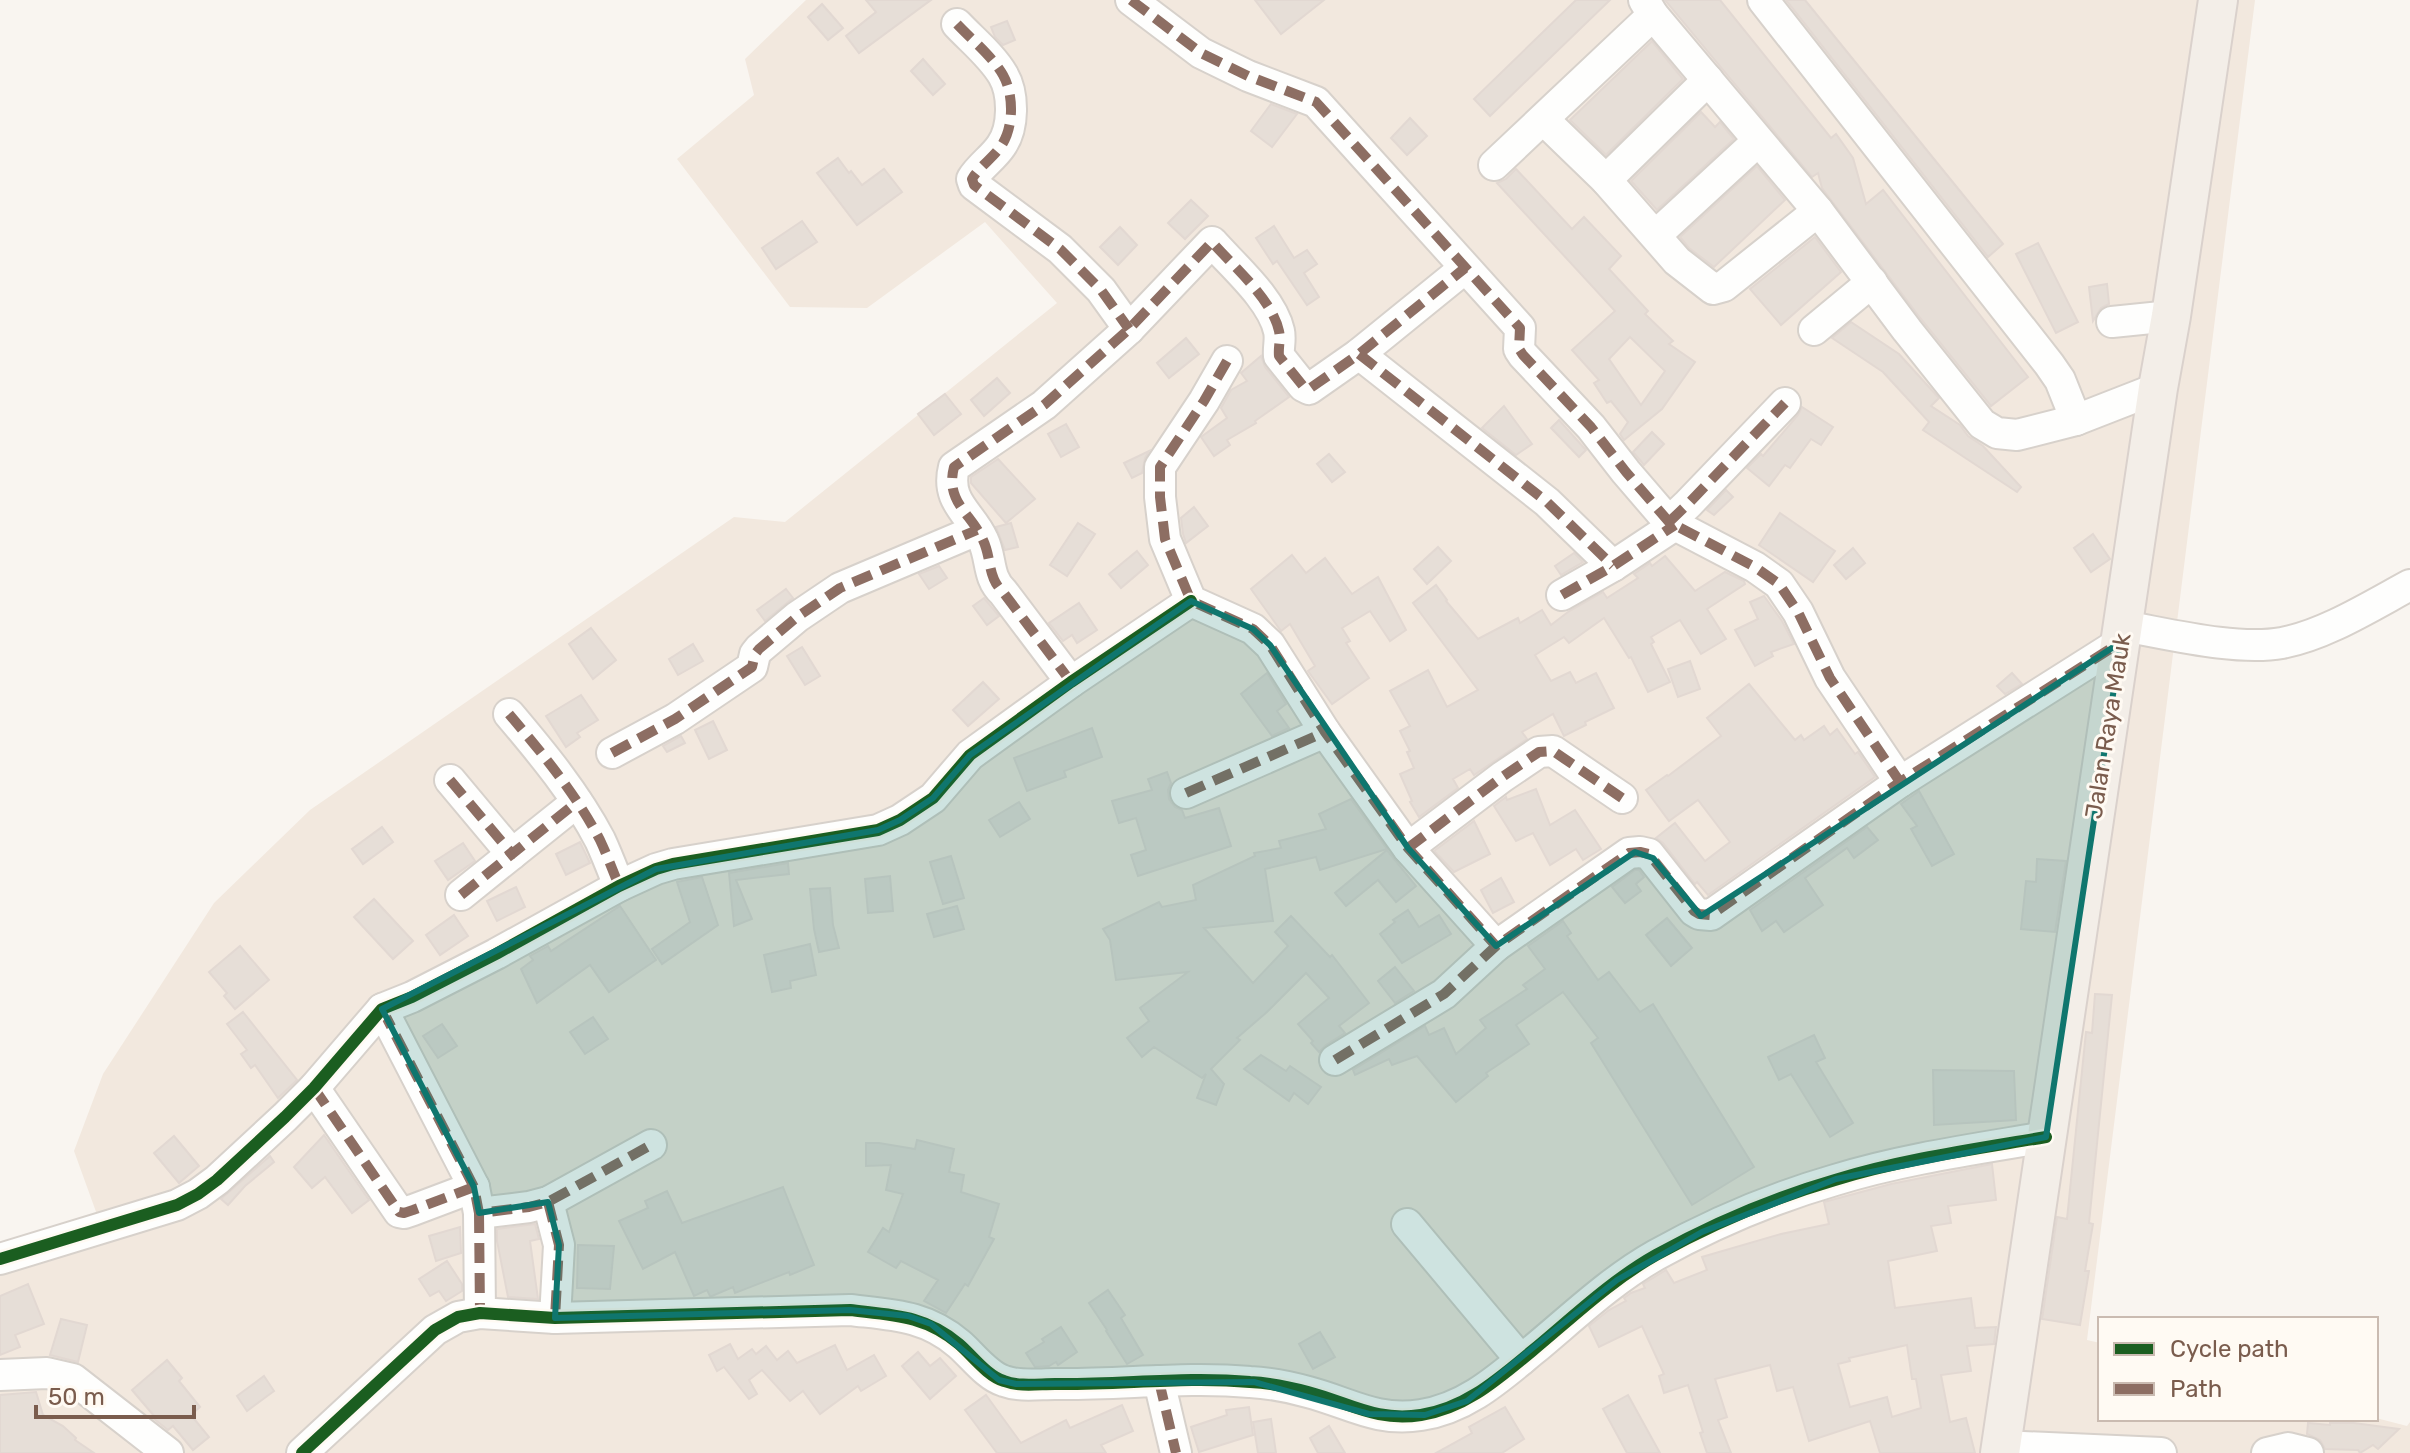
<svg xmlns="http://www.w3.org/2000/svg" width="2410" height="1453" viewBox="0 0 2410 1453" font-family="Rubik,sans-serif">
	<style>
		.residential { fill: #f2e8de }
		.building { fill: #e6ded7; stroke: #e2d8d2; stroke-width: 2; fill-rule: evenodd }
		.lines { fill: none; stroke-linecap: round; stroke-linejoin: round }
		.minor-casing { stroke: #d7d1cb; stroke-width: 34 }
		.major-casing { stroke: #dad1cc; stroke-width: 42 }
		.minor { stroke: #fefefd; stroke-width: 30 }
		.major { stroke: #f3eee8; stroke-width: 38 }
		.quiet { stroke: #8d6e63; stroke-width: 10; stroke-dasharray: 20 10; stroke-linecap: butt }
		.cycleway-casing { stroke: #fffaf3; stroke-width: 17 }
		.cycleway { stroke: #1b5e20; stroke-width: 12 }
		.marked { fill: #0f766e; fill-opacity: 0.2; stroke: #0f766e; stroke-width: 6; stroke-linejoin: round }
		.labels { text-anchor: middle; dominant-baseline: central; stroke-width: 6; stroke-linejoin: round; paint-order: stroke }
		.street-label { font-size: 24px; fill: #7a5c4d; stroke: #fffaf3 }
	</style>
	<rect width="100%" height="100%" fill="#f9f5f0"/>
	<polygon class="residential" points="806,0 2255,0 2087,1340 2100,1343 2100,1419 2376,1418 2407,1426 2410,1422 2410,1453 0,1453 0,1244 99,1220 74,1151 103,1074 214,903 310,810 734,517 785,522 1057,303 985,222 867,308 790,307 677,159 754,95 745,59"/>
	<g class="building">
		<polygon points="866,0 931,0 859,53 846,36 876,12"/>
		<polygon points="1255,0 1324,0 1281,34"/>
		<polygon points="1576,0 1610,0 1490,116 1474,99"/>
		<polygon points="1665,0 1720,0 1831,138 1836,134 1853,158 1866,204 1883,190 2028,377 1991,406 1921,319 1822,188 1818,173 1812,177"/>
		<polygon points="1786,0 1805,0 2003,244 1988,257"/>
		<polygon points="822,4 843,28 828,40 808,17"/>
		<polygon points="1007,21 1015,40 1003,45 995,37 991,27"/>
		<polygon points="1652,41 1683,79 1606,155 1570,120"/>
		<polygon points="923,59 945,84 933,95 911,71"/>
		<polygon points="1271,104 1297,114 1272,147 1251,131"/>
		<polygon points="1701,112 1715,127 1720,122 1734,139 1657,210 1631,181"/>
		<polygon points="1410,118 1427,136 1407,155 1391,138"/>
		<polygon points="838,158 849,173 851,171 862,185 884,169 902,192 857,225 817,173"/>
		<polygon points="1757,166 1785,200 1714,267 1689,248 1680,237"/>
		<path d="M1516,169L1572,229L1584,217L1621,256L1609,269L1648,311L1645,314L1673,341L1669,344L1695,362L1662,409L1624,440L1620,434L1628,422L1611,401L1607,403L1594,383L1599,380L1572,350L1615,311L1497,183L1506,179ZM1630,337L1665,371L1641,405L1609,359Z"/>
		<polygon points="1191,200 1208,216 1185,239 1168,223"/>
		<polygon points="802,221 817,242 776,269 762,248"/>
		<polygon points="1274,226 1294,258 1307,250 1317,264 1304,273 1319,297 1307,305 1277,261 1273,264 1256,238"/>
		<polygon points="1120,227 1137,245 1118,265 1100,247"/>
		<polygon points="1815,237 1841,272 1781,325 1750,289"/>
		<polygon points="2038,243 2078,322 2056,333 2016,254"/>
		<polygon points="2107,284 2109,304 2101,308 2093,321 2089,287"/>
		<polygon points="1851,322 1899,354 1939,398 1931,406 1960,425 1968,436 1983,446 2021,487 2017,492 1923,430 1929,422 1883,372 1832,338"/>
		<polygon points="1186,338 1199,354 1169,378 1157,363"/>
		<polygon points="1261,356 1265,367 1289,397 1255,421 1256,423 1227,440 1230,445 1214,456 1201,437 1227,418 1221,408 1231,390 1247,381 1241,373"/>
		<polygon points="997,378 1010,393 984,416 971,400"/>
		<polygon points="945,394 961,414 934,435 918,414"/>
		<polygon points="1504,406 1532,444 1516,455 1482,428"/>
		<polygon points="1802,407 1833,427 1821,445 1811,439 1790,468 1785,465 1769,486 1747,468 1761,454 1763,456 1798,415"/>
		<polygon points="1559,420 1586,450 1579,457 1551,428"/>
		<polygon points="1066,424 1079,447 1061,457 1048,434"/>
		<polygon points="1652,432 1664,444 1644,465 1633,452"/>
		<polygon points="1149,451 1145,458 1142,473 1132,478 1124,463"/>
		<polygon points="1329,454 1345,472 1332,482 1317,464"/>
		<polygon points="998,459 1035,499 1006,523 971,483 971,477"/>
		<polygon points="1726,490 1733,497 1714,515 1707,510"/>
		<polygon points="1194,507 1208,526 1186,543 1183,534 1181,518"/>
		<polygon points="1780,513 1835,551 1813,582 1759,545"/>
		<polygon points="1011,523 1018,547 1005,550 996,527"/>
		<polygon points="1078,523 1095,534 1067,576 1050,565"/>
		<polygon points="2093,534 2110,559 2091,572 2074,548"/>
		<polygon points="1438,547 1451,561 1427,584 1414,569"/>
		<polygon points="1853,548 1865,563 1846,579 1834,565"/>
		<polygon points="1137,551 1148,565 1121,588 1109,574"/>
		<polygon points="1574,553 1583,562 1561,575 1555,566"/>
		<polygon points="1292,555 1306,573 1325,558 1352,594 1378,577 1406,630 1390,641 1370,611 1342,628 1350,641 1346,643 1369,678 1332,704 1308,671 1315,666 1290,624 1281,631 1251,589"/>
		<polygon points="1665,556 1695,591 1725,572 1744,581 1745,584 1707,609 1726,639 1701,654 1680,620 1651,637 1654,642 1651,644 1670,682 1648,692 1631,657 1629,658 1604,618 1569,643 1564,637 1535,655 1551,681 1570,672 1576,683 1596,673 1614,708 1585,722 1586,725 1564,736 1553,714 1522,732 1527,739 1474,775 1470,769 1453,779 1458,788 1419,817 1410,802 1412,801 1400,774 1414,768 1407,752 1410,751 1400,731 1410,726 1390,691 1428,670 1447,707 1478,690 1413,603 1436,585 1447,600 1446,601 1478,639 1518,618 1520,623 1542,610 1551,625 1568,612 1603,592 1607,598 1638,578 1634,574 1650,563 1652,566"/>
		<polygon points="939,566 947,578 929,589 919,574"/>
		<polygon points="786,589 793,598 765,621 757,610"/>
		<polygon points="1764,596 1782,621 1794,644 1771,652 1773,656 1755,666 1735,630 1758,619 1750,602"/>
		<polygon points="984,598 999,616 987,625 973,606"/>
		<polygon points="1079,603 1097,630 1077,643 1072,635 1063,641 1049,623"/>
		<polygon points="591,628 616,660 593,679 569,644"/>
		<polygon points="693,644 703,661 678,675 669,659"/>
		<polygon points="802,647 820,676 805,685 787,656"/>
		<polygon points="1690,661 1700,689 1678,697 1668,669"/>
		<polygon points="1267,673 1286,704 1277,711 1289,728 1272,736 1241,694"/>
		<polygon points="2012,673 2022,684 2005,694 1997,686"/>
		<polygon points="983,682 999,699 968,726 953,710"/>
		<polygon points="1749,684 1795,740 1801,735 1804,740 1824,726 1830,735 1837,729 1855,754 1858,752 1875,777 1708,895 1697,882 1695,884 1663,843 1656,838 1675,823 1705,861 1730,842 1698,800 1669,821 1646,790 1667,775 1668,776 1721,736 1707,718"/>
		<polygon points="581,695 598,720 577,733 580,737 566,747 546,716"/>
		<polygon points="713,721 727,750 709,759 695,730"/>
		<polygon points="1092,728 1102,757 1064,771 1066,777 1027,791 1014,758"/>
		<polygon points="681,736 685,743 667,752 663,746"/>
		<polygon points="1167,772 1171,783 1168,790 1169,799 1175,807 1182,810 1185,818 1219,808 1231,846 1138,876 1131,855 1146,850 1136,818 1119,823 1112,801 1152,790 1148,779"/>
		<polygon points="1536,789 1550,825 1575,810 1601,849 1583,860 1576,849 1550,865 1533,833 1516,841 1494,806 1506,797 1507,800"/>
		<polygon points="1919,791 1954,854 1932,866 1911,829 1917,826 1901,804"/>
		<polygon points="1351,799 1387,849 1320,870 1316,857 1265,869 1273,921 1204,928 1253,983 1288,946 1275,932 1291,916 1330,957 1332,955 1369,1003 1339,1026 1345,1033 1326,1045 1319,1052 1311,1043 1313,1041 1298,1024 1329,998 1306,973 1267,1012 1237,1038 1240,1040 1211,1069 1224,1084 1216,1105 1197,1098 1206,1074 1202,1078 1154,1047 1142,1057 1127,1038 1149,1021 1140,1008 1188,972 1116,980 1110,940 1103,929 1159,902 1162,907 1196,900 1193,885 1255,856 1254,853 1281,848 1279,841 1326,829 1319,814"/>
		<polygon points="1019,802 1030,819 1000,837 989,820"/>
		<polygon points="1474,821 1490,854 1454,872 1434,851"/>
		<polygon points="382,827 393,842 363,864 352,849"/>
		<polygon points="1867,827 1878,840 1854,858 1847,848 1805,878 1823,905 1784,932 1776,921 1762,931 1750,910"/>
		<polygon points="580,842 590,863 566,875 556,854"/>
		<polygon points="463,843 475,861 448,880 435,861"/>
		<polygon points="1387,850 1416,886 1396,902 1378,880 1346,906 1335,893"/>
		<polygon points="951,856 964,898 943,904 930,862"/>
		<polygon points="2037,859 2066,861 2055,932 2021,929 2026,881 2036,882"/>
		<polygon points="788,863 789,874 736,880 752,919 734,926 729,873"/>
		<polygon points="1635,870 1639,870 1644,877 1636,884 1641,891 1625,903 1612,887"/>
		<polygon points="890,876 893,911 868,913 865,879"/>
		<polygon points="702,877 718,925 662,964 652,949 690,922 677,882"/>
		<polygon points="1501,878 1514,902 1493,913 1481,890"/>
		<polygon points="516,887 525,907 497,921 487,901"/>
		<polygon points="830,888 833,925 839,948 819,952 814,929 810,889"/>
		<polygon points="374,899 413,941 393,959 354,917"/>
		<polygon points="620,906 656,960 609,992 590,965 537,1003 521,969 533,960 530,956 548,946 551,951"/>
		<polygon points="957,906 964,929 934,937 927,914"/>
		<polygon points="1408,910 1419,927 1439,915 1451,934 1402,963 1380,934 1395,922 1393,920"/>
		<polygon points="454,915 468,936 440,955 426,935"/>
		<polygon points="1667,918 1692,948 1671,966 1646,935"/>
		<polygon points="1563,921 1571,933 1567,936 1598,980 1609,972 1640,1012 1653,1004 1754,1167 1692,1205 1591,1043 1598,1038 1563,992 1516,1025 1529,1044 1486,1073 1488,1076 1456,1102 1417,1056 1392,1065 1389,1059 1355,1075 1353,1070 1425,1026 1429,1035 1444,1028 1456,1054 1486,1028 1480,1020 1527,989 1523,985 1545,969 1528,946"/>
		<polygon points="810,944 816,975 790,981 791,988 772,992 764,955"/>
		<polygon points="240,946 269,980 235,1009 224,996 227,993 209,972"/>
		<polygon points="1395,967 1414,991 1395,1003 1378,981"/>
		<polygon points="2095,994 2112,995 2089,1223 2093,1224 2085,1271 2089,1271 2080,1325 2042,1319 2057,1217 2067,1219 2086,1032 2092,1033"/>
		<polygon points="243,1012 297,1080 278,1098 255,1065 251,1068 241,1054 247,1050 227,1024"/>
		<polygon points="593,1017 608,1039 585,1054 570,1032"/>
		<polygon points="442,1024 457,1046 438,1058 423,1036"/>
		<polygon points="1814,1035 1825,1058 1816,1062 1853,1123 1830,1137 1791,1074 1779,1080 1768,1057"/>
		<polygon points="1261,1055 1286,1071 1290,1066 1321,1087 1308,1104 1294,1093 1289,1101 1244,1069"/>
		<polygon points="1933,1070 2014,1071 2016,1120 1934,1125"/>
		<polygon points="324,1135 369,1200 352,1213 325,1177 312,1188 294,1167"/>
		<polygon points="174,1136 199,1166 179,1183 154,1153"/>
		<polygon points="917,1140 954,1149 949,1172 964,1175 961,1192 999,1204 989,1237 994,1239 968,1286 965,1284 946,1313 924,1301 938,1280 901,1261 896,1268 868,1252 883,1228 889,1232 903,1194 886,1190 891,1165 866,1166 866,1143 879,1143 915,1149"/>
		<polygon points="270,1156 274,1162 245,1186 228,1205 221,1199"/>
		<path d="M1992,1164L1996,1200L1948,1206L1951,1223L1931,1226L1937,1251L1888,1261L1895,1308L1971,1298L1975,1328L1996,1327L1994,1344L1967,1346L1971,1371L1941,1375L1950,1422L1966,1418L1975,1453H1880L1870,1421L1809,1441L1793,1387L1777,1391L1770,1365L1715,1379L1727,1417L1718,1420L1731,1453H1707L1700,1433L1703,1432L1688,1385L1664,1393L1659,1376L1664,1374L1642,1326L1599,1347L1589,1326L1609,1310L1626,1301L1624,1298L1631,1293L1645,1288L1643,1284L1666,1270L1674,1283L1707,1270L1702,1257L1781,1234L1829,1224L1824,1202L1891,1184ZM1907,1345L1912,1379H1916L1921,1408L1892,1417L1887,1397L1850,1407L1838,1364L1850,1361L1849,1358Z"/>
		<polygon points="783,1187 814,1265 790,1275 789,1272 735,1293 733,1287 712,1296 710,1296 707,1290 694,1296 675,1252 643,1269 619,1221 648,1208 645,1201 667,1191 682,1223"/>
		<polygon points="535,1224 539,1239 530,1241 538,1299 508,1297 497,1241 497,1229"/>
		<polygon points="460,1227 461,1253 436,1261 429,1236"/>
		<polygon points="578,1245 614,1246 610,1289 577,1288"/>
		<polygon points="447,1261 462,1284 462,1291 446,1301 439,1291 430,1296 419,1279"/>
		<polygon points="28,1284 44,1324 15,1335 20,1347 0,1355 0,1296"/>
		<polygon points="1108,1290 1125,1315 1121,1318 1143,1355 1127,1364 1106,1331 1107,1330 1089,1303"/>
		<polygon points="61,1319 87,1325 78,1362 50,1355"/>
		<polygon points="1061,1327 1077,1352 1058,1365 1056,1362 1049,1366 1035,1367 1026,1353 1044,1342 1042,1339"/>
		<polygon points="1320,1332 1335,1357 1313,1369 1299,1344"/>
		<polygon points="730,1344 738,1359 752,1349 756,1354 766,1346 777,1360 788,1351 797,1363 835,1345 847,1370 874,1355 886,1376 861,1391 858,1386 820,1414 803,1391 790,1401 762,1370 749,1380 757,1394 749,1399 724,1367 717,1371 709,1355"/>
		<polygon points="918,1352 930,1366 940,1358 956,1376 930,1399 902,1366"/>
		<polygon points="167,1360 182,1378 179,1381 200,1407 191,1415 209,1437 193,1450 173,1426 168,1430 153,1418 155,1417 132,1390"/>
		<polygon points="264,1376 274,1391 247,1411 237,1396"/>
		<polygon points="36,1392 43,1415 63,1426 76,1438 75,1440 94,1453 0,1453 0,1395"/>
		<polygon points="986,1395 1021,1443 1066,1420 1070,1428 1122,1405 1133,1431 1101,1445 1106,1453 997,1453 965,1410"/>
		<polygon points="1628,1395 1660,1453 1627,1453 1603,1409"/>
		<polygon points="1249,1407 1253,1435 1199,1452 1191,1427 1227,1415 1226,1410"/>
		<polygon points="1505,1407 1524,1439 1502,1453 1436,1453 1472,1433 1469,1427"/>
		<polygon points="1271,1419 1276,1453 1258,1453 1253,1422"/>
		<polygon points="2308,1423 2330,1425 2330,1423 2354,1423 2399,1429 2378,1449 2373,1445 2360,1453 2358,1450 2325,1449 2320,1440 2307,1434"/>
		<polygon points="1329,1426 1345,1453 1318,1453 1310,1438"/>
	</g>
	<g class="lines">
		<g class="minor-casing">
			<g id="minor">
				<polyline points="1131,0 1201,53 1248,76 1316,102 1520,328 1519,349 1523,355 1591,427 1626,472 1669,522 1755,567 1779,584 1798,612 1830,678 1900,782"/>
				<polyline points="1644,0 1653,15 1818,211 1907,330 1982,424 1997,433 2017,435 2076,420 2158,388"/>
				<polyline points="1763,0 2049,364 2060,380 2076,420"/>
				<path d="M957,24C972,40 992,56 1003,75C1014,94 1014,128 1001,146C993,158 980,166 972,179L974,185L1060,249L1101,290L1129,329"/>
				<polyline points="1544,120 1606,180 1677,261 1713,289 1724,286 1818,211"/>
				<polyline points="1494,165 1653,15"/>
				<polyline points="1606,180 1708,80"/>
				<polyline points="1656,235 1758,141"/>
				<polyline points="2112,322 2171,316"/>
				<polyline points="1814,330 1872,282"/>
				<polyline points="1359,354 1547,502 1613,566"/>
				<polyline points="1227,361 1204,401 1160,467 1160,497 1165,539 1191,601 1253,629 1270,645 1325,732 1408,848 1496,946"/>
				<polyline points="1669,522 1688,504 1785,403"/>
				<polyline points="1562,595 1613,566 1675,525"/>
				<path d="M2123,626C2169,634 2236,651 2282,643C2325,635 2371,606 2410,585"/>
				<path d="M1071,682L1003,592C987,577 992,559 983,540C971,513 945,502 954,467L1044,405L1129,329L1212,242C1233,266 1272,299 1279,331C1281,340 1278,347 1279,356L1303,386L1309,389L1359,354L1465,268"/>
				<path d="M509,714C542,753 576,794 600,840C607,855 613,871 619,886"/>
				<polyline points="612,753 675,719 752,667 755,654 759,649 797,617 840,588 977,530"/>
				<polyline points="450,780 512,854 577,802"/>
				<polyline points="1186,793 1325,732"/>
				<polyline points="1408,848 1502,777 1539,752 1553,751 1622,798"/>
				<polyline points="461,895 512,854"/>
				<polyline points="382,1009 474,1187 479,1213 529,1207 548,1202 651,1145"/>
				<polyline points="1335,1060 1444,994 1496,946 1629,853 1640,852 1649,854 1694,911 1699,914 1711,915 1900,782 2121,642"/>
				<polyline points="314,1088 399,1212 404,1213 413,1210 474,1187"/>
				<polyline points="548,1202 559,1245 555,1318"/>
				<polyline points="479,1213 480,1313"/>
				<polyline points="1407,1224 1521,1360"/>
				<polyline points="0,1259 177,1205 198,1194 217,1180 285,1117 314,1088 382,1009 412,997 496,954 619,886 656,869 673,864 878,830 900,820 933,798 970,755 1071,682 1191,601"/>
				<polyline points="0,1375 47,1373 73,1379 168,1453"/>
				<polyline points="1159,1381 1176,1453"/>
				<polyline points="2001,1446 2161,1453"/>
				<path d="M302,1453L435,1330L458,1317L480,1313L555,1318L850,1310C892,1315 925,1315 959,1344C972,1355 987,1376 1004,1381C1020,1387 1038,1384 1055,1384C1121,1385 1185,1376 1250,1382C1269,1383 1290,1387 1308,1392C1350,1403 1376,1422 1421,1415C1466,1408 1498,1379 1532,1351C1572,1318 1610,1281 1656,1255C1712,1224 1773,1198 1835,1180C1903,1159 1976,1149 2046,1137"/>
				<polyline points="2267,1453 2288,1448 2308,1453"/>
			</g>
		</g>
		<g class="major-casing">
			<polyline id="major" points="2000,1453 2158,388 2171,316 2218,0"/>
		</g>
		<use href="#minor" class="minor"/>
		<use href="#major" class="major"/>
		<g class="quiet">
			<polyline points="1131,0 1201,53 1248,76 1316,102 1520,328 1519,349 1523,355 1591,427 1626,472 1669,522 1755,567 1779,584 1798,612 1830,678 1900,782"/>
			<path d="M957,24C972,40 992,56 1003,75C1014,94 1014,128 1001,146C993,158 980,166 972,179L974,185L1060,249L1101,290L1129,329"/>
			<polyline points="1359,354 1547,502 1613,566"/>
			<polyline points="1227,361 1204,401 1160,467 1160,497 1165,539 1191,601 1253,629 1270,645 1325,732 1408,848 1496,946"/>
			<polyline points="1669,522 1688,504 1785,403"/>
			<polyline points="1562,595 1613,566 1675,525"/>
			<path d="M1071,682L1003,592C987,577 992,559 983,540C971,513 945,502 954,467L1044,405L1129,329L1212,242C1233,266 1272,299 1279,331C1281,340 1278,347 1279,356L1303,386L1309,389L1359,354L1465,268"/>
			<path d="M509,714C542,753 576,794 600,840C607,855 613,871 619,886"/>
			<polyline points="612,753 675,719 752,667 755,654 759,649 797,617 840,588 977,530"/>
			<polyline points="450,780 512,854 577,802"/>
			<polyline points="1186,793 1325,732"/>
			<polyline points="1408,848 1502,777 1539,752 1553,751 1622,798"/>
			<polyline points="461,895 512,854"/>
			<polyline points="382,1009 474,1187 479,1213 529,1207 548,1202 651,1145"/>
			<polyline points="1335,1060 1444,994 1496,946 1629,853 1640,852 1649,854 1694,911 1699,914 1711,915 1900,782 2121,642"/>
			<polyline points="314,1088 399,1212 404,1213 413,1210 474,1187"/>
			<polyline points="548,1202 559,1245 555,1318"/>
			<polyline points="479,1213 480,1313"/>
			<polyline points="1159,1381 1176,1453"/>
		</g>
		<g class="cycleway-casing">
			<g id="cycleway">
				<polyline points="0,1259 177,1205 198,1194 217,1180 285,1117 314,1088 382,1009 412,997 496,954 619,886 656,869 673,864 878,830 900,820 933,798 970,755 1071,682 1191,601"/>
				<path d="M302,1453L435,1330L458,1317L480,1313L555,1318L850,1310C892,1315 925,1315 959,1344C972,1355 987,1376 1004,1381C1020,1387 1038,1384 1055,1384C1121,1385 1185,1376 1250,1382C1269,1383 1290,1387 1308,1392C1350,1403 1376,1422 1421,1415C1466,1408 1498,1379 1532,1351C1572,1318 1610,1281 1656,1255C1712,1224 1773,1198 1835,1180C1903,1159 1976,1149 2046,1137"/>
			</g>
		</g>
		<use href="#cycleway" class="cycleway"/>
	</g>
	<path class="marked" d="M1191,601L1253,629L1270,645L1408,848L1496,946L1635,852L1653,858L1701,916L2121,642L2046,1137L1836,1179L1702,1232L1617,1280L1467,1401L1425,1415L1369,1414L1254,1382L1016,1384L999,1380L931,1324L908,1316L850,1310L555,1318L559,1245L548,1202L479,1213L474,1187L382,1009L656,869L878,830L900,820L933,798L970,755Z"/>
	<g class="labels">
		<g class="street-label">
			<text transform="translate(2108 726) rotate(-81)">Jalan Raya Mauk</text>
		</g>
	</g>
	<rect x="2098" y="1317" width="280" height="104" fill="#fffaf3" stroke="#cabbb1" stroke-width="2"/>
	<rect x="2114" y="1343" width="40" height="12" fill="#1b5e20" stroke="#cabbb1" stroke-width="2"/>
	<text x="2170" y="1357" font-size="24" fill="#7a5c4d">Cycle path</text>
	<rect x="2114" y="1383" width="40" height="12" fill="#8d6e63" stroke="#cabbb1" stroke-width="2"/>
	<text x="2170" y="1397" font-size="24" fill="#7a5c4d">Path</text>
	<path d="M36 1405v12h158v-12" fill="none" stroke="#7a5c4d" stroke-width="4"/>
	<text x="48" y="1405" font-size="24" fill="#7a5c4d" stroke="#fffaf3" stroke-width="6" paint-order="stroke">50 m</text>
</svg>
